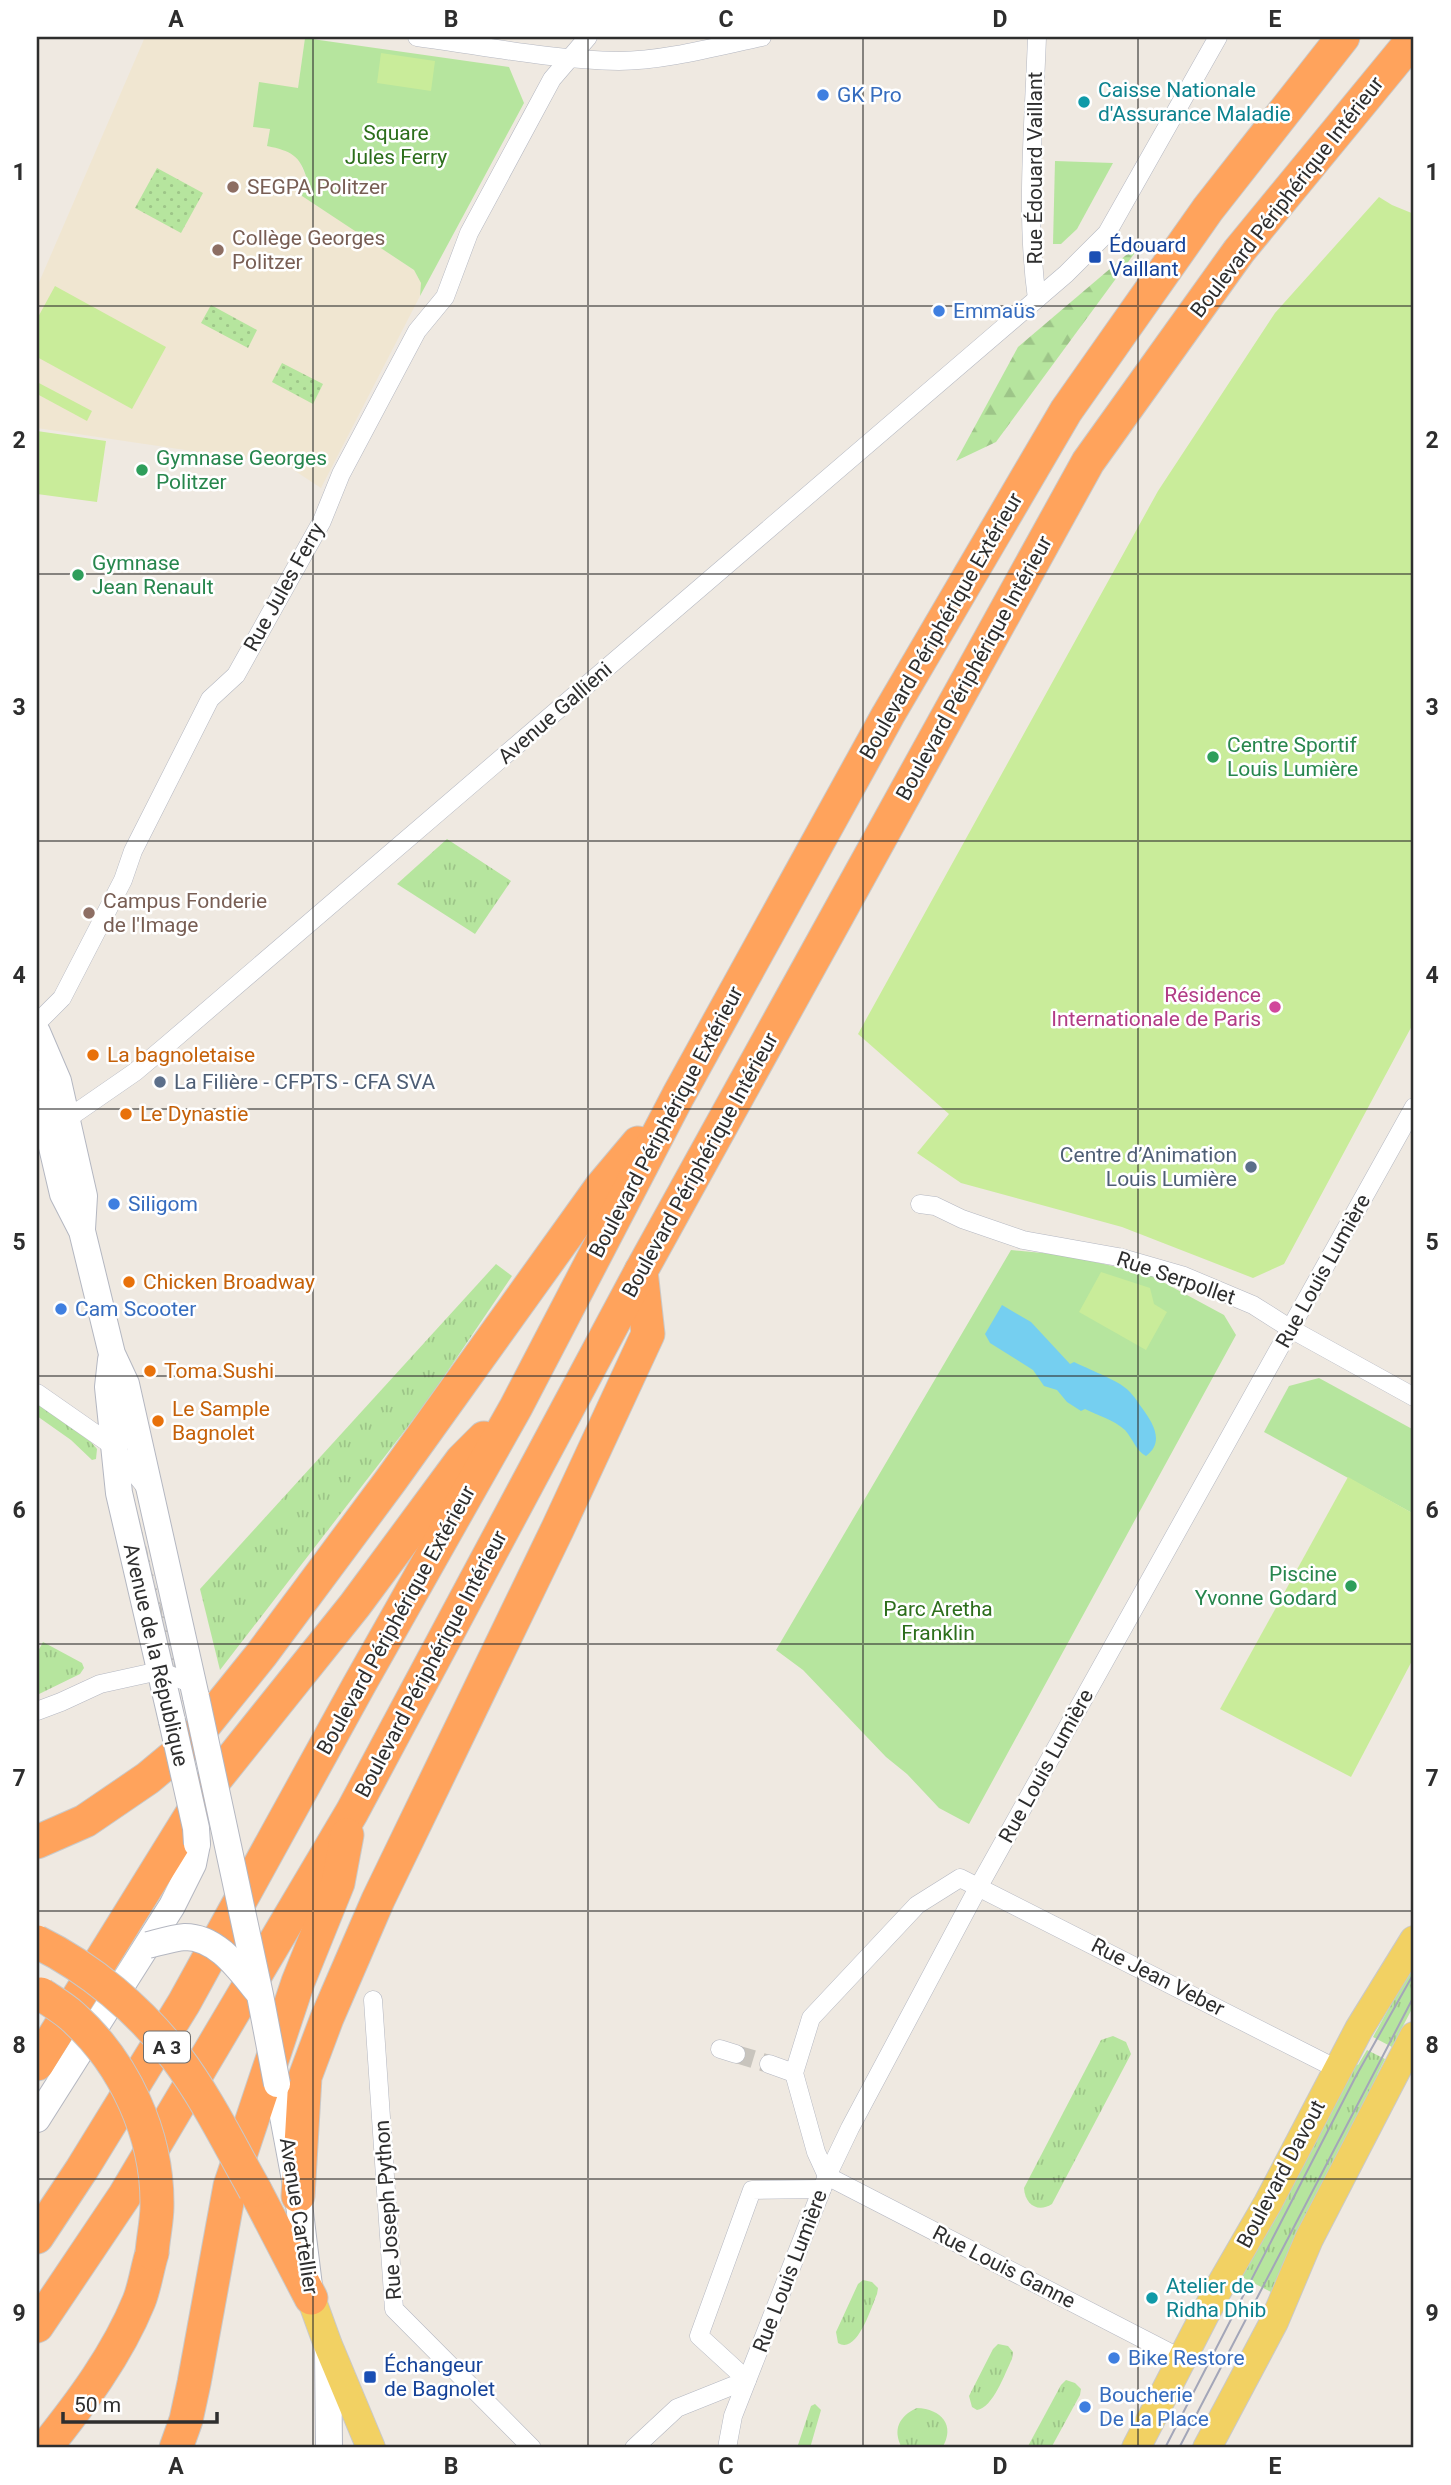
<svg xmlns="http://www.w3.org/2000/svg" width="1451" height="2485" viewBox="0 0 1451 2485" font-family="Roboto,sans-serif">
	<style>
		.education { fill: #f0e6d1 }
		.grass { fill: url(#grass-tufts) }
		.forest { fill: url(#forest-firs) }
		.park { fill: #b6e59e }
		.garden { fill: url(#garden-dots) }
		.pitch { fill: #c9ec9a }
		.plaza { fill: url(#plaza-grid) }
		.water { fill: #75cff0 }
		.lines { fill: none; stroke-linecap: round; stroke-linejoin: round }
		.street-tunnel { stroke: #c8c4bd; stroke-width: 18; stroke-dasharray: 18 9; stroke-linecap: butt }
		.street-casing { stroke: #b4b7c1; stroke-width: 19 }
		.secondary-casing { stroke: #b4b7c1; stroke-width: 28 }
		.primary-casing { stroke: #c9c9c9; stroke-width: 30 }
		.highway-casing { stroke: #c9c9c9; stroke-width: 35 }
		.street { stroke: #fff; stroke-width: 18 }
		.secondary { stroke: #fff; stroke-width: 26 }
		.primary { stroke: #f2d163; stroke-width: 28 }
		.highway { stroke: #ffa35c; stroke-width: 33 }
		.tram { stroke: #a3a6b8; stroke-width: 2 }
		.secondary-bridge-casing { stroke: #b4b7c1; stroke-width: 28; stroke-linecap: butt }
		.highway-bridge-casing { stroke: #c9c9c9; stroke-width: 35; stroke-linecap: butt }
		.secondary-bridge { stroke: #fff; stroke-width: 26 }
		.highway-bridge { stroke: #ffa35c; stroke-width: 33 }
		.grid { fill: none; stroke: #2e2e2e; stroke-width: 2; stroke-opacity: 0.55 }
		.shop-dot { fill: #3f7fe0; stroke: #fff; stroke-width: 2.5 }
		.culture-dot { fill: #0f9aa8; stroke: #fff; stroke-width: 2.5 }
		.education-dot { fill: #8d6e63; stroke: #fff; stroke-width: 2.5 }
		.transit-dot { fill: #1a4fb4; stroke: #fff; stroke-width: 2.5 }
		.leisure-dot { fill: #2e9e5b; stroke: #fff; stroke-width: 2.5 }
		.hotel-dot { fill: #d1479c; stroke: #fff; stroke-width: 2.5 }
		.food-dot { fill: #e8710a; stroke: #fff; stroke-width: 2.5 }
		.service-dot { fill: #5c6f8a; stroke: #fff; stroke-width: 2.5 }
		.labels { text-anchor: middle; dominant-baseline: central; stroke-width: 5; stroke-linejoin: round; paint-order: stroke }
		.shield { fill: #fff; stroke: #6d6d6d; stroke-width: 2 }
		.shield-label { font-size: 19px; font-weight: bold; fill: #2e2e2e }
		.culture-label { font-size: 21px; fill: #0d838f; stroke: #fff; text-anchor: start }
		.shop-label { font-size: 21px; fill: #366cbe; stroke: #fff; text-anchor: start }
		.park-label { font-size: 21px; fill: #2c6e1b; stroke: #fff }
		.street-label { font-size: 21px; fill: #2e2e2e; stroke: #fff }
		.education-label { font-size: 21px; fill: #785e54; stroke: #fff; text-anchor: start }
		.transit-label { font-size: 21px; fill: #164399; stroke: #fff; text-anchor: start }
		.leisure-label { font-size: 21px; fill: #27864d; stroke: #fff; text-anchor: start }
		.hotel-label { font-size: 21px; fill: #b23c85; stroke: #fff; text-anchor: end }
		.food-label { font-size: 21px; fill: #c56008; stroke: #fff; text-anchor: start }
		.service-label { font-size: 21px; fill: #4e5e75; stroke: #fff; text-anchor: start }
		.neatline { fill: none; stroke: #2e2e2e; stroke-width: 2.5 }
		.grid-label { font-size: 23px; text-anchor: middle; font-weight: bold; fill: #2e2e2e }
	</style>
	<defs>
		<pattern id="grass-tufts" width="24" height="20" patternUnits="userSpaceOnUse" patternTransform="scale(1.75)"><rect width="24" height="20" fill="#b6e59e"/><path d="M3 7l-1-3M5 7V3M7 7l1-3M15 17l-1-3M17 17v-4M19 17l1-3" fill="none" stroke="#9dc588"/></pattern>
		<pattern id="forest-firs" width="22" height="20" patternUnits="userSpaceOnUse" patternTransform="scale(1.75)"><rect width="22" height="20" fill="#b6e59e"/><path d="M5 1l3.5 6h-7zM16 11l3.5 6h-7z" fill="#9dc588"/></pattern>
		<pattern id="garden-dots" width="8" height="8" patternUnits="userSpaceOnUse" patternTransform="scale(1.75)"><rect width="8" height="8" fill="#b6e59e"/><path d="M2 2h.1M6 6h.1" fill="none" stroke="#9dc588" stroke-width="1.8" stroke-linecap="round"/></pattern>
		<pattern id="plaza-grid" width="8" height="8" patternUnits="userSpaceOnUse" patternTransform="scale(1.75)"><rect width="8" height="8" fill="#dfdcd8"/><path d="M0 4h8M4 0v8" fill="none" stroke="#c0bdba"/></pattern>
	</defs>
	<rect width="100%" height="100%" fill="#efe9e1"/>
	<polygon class="education" points="145,37 305,38 298,88 270,129 267,146 284,149 297,156 307,179 300,194 414,270 421,283 420,296 321,488 286,465 37,428 37,287"/>
	<g class="grass">
		<polygon points="447,839 511,881 475,934 397,884"/>
		<polygon points="496,1264 512,1276 426,1403 220,1670 200,1589"/>
		<polygon points="37,1403 91,1442 97,1449 96,1459 92,1460 71,1440 37,1416"/>
		<polygon points="43,1642 82,1663 84,1668 80,1674 37,1695 37,1653"/>
		<polygon points="1414,1963 1414,2005 1392,2047 1373,2037"/>
		<path d="M1113,2036L1126,2042L1131,2054L1052,2204C1038,2213 1025,2205 1024,2188L1101,2040Z"/>
		<polygon points="1367,2050 1385,2059 1377,2075 1382,2078 1275,2294 1238,2275 1353,2062 1358,2065"/>
		<path d="M863,2280L872,2282L878,2288L877,2294C871,2308 857,2355 838,2343L836,2332L858,2284Z"/>
		<path d="M998,2344L1008,2346L1013,2352L1012,2359C1005,2373 993,2408 977,2410L972,2407L969,2396L993,2349Z"/>
		<polygon points="1066,2380 1075,2383 1081,2389 1080,2395 1051,2448 1027,2448 1061,2385"/>
		<polygon points="815,2404 821,2410 810,2448 797,2448 811,2406"/>
		<path d="M917,2408C941,2409 956,2425 942,2448H902C892,2430 899,2416 917,2408Z"/>
	</g>
	<polygon class="forest" points="1145,239 996,442 956,461 1018,347"/>
	<g class="park">
		<path d="M305,38L509,67L524,103L420,296L421,283L414,270L299,194L307,179C300,155 291,151 267,146L270,129L253,127L259,82L298,88Z"/>
		<polygon points="1055,161 1113,163 1077,229 1061,244 1053,244"/>
		<polygon points="1011,1250 1064,1255 1148,1274 1224,1315 1236,1335 969,1824 939,1808 907,1774 886,1757 803,1670 776,1650"/>
		<polygon points="1319,1378 1414,1430 1414,1514 1264,1432 1289,1386"/>
	</g>
	<g class="garden">
		<polygon points="157,168 203,193 181,233 135,208"/>
		<polygon points="211,305 257,330 248,348 201,323"/>
		<polygon points="282,363 323,384 313,404 272,382"/>
	</g>
	<g class="pitch">
		<polygon points="381,53 435,61 431,91 377,83"/>
		<polygon points="1379,197 1392,205 1414,214 1414,1022 1284,1264 1253,1278 1122,1227 961,1183 917,1153 949,1114 858,1034 1158,491 1275,313"/>
		<polygon points="55,286 166,347 132,409 37,357 37,319"/>
		<polygon points="37,382 92,411 87,421 37,394"/>
		<polygon points="37,431 106,441 97,502 37,494"/>
		<polygon points="1101,1272 1150,1288 1154,1304 1167,1312 1146,1350 1079,1312"/>
		<polygon points="1348,1477 1414,1514 1414,1657 1351,1777 1220,1709"/>
	</g>
	<polygon class="plaza" points="128,1481 130,1482 164,1617 172,1632 178,1669 170,1667"/>
	<path class="water" d="M1002,1305L1031,1322L1070,1364L1074,1362C1089,1369 1106,1376 1120,1384C1131,1391 1135,1398 1142,1408C1153,1423 1165,1442 1146,1456C1136,1451 1133,1439 1125,1430C1114,1420 1097,1415 1085,1409L1081,1411L1067,1402L1057,1390L1044,1386L1033,1370L990,1343L985,1334Z"/>
	<g class="lines">
		<polyline class="street-tunnel" points="736,2054 769,2064"/>
		<g class="street-casing">
			<g id="street">
				<path d="M417,37C484,46 552,60 619,61C663,61 719,46 762,37"/>
				<path d="M1037,37C1034,123 1025,213 1037,299"/>
				<polyline points="37,1023 62,998 123,880 133,851 210,699 236,675 322,521 341,474 417,331 445,297 469,233 552,79 588,37"/>
				<polyline points="67,1119 135,1072 167,1045 1066,274 1107,233 1218,37"/>
				<polyline points="920,1204 935,1206 962,1219 1023,1240 1118,1257 1184,1276 1253,1305 1291,1329 1414,1397"/>
				<polyline points="37,1393 113,1446 147,1489"/>
				<polyline points="37,1711 61,1702 100,1684 159,1671 193,1684"/>
				<polyline points="373,2000 394,2309 532,2448"/>
				<polyline points="720,2049 736,2054"/>
				<polyline points="769,2064 794,2073"/>
				<polyline points="827,2176 816,2152 794,2073 811,2018 917,1905 960,1878 1337,2069"/>
				<polyline points="827,2176 1182,2359"/>
				<polyline points="634,2448 677,2408 747,2380 699,2336 752,2190 822,2189"/>
				<polyline points="727,2448 733,2416 827,2176 850,2128 979,1886 1414,1107"/>
			</g>
		</g>
		<g class="secondary-casing">
			<g id="secondary">
				<polyline points="37,1032 58,1081 84,1196 82,1229"/>
				<polyline points="37,1083 63,1194 82,1231 112,1354 126,1384 196,1697"/>
				<polyline points="111,1360 108,1387 119,1493 172,1721"/>
				<polyline points="277,2084 298,2196 309,2286"/>
				<polyline points="37,2119 172,1906 193,1864 197,1844"/>
				<polyline points="328,2349 329,2448"/>
			</g>
		</g>
		<g class="primary-casing">
			<g id="primary">
				<polyline points="311,2298 328,2345 371,2448"/>
				<polyline points="1136,2448 1216,2293 1268,2203 1359,2029 1414,1940"/>
				<polyline points="1207,2448 1274,2322 1309,2239 1414,2036"/>
			</g>
		</g>
		<g class="highway-casing">
			<g id="highway">
				<polyline points="37,1842 85,1821 148,1778 190,1743 261,1655 391,1480 601,1187 638,1143"/>
				<polyline points="37,2064 206,1791 355,1605 462,1460 484,1438"/>
				<polyline points="255,2190 311,2298"/>
				<polyline points="298,2196 305,2077 327,2018 378,1900 558,1528 648,1334 641,1271"/>
				<polyline points="37,2237 82,2169 184,2003 359,1685 516,1407 678,1096 888,715 1066,411 1208,209 1343,37"/>
				<polyline points="37,2326 125,2195 352,1812 641,1271 1088,462 1239,251 1414,38"/>
				<path d="M45,2448C81,2403 117,2355 139,2301C145,2286 147,2269 152,2253"/>
				<polyline points="176,2448 186,2420 194,2383 230,2186 298,1982 338,1883 347,1835"/>
			</g>
		</g>
		<use href="#street" class="street"/>
		<use href="#secondary" class="secondary"/>
		<use href="#primary" class="primary"/>
		<use href="#highway" class="highway"/>
		<g class="tram">
			<polyline points="1165,2448 1356,2076 1414,1973"/>
			<polyline points="1179,2448 1414,1996"/>
		</g>
		<g class="secondary-bridge-casing">
			<g id="secondary-bridge">
				<polyline points="196,1697 260,1995 277,2084"/>
				<polyline points="172,1721 196,1828 197,1844"/>
				<path d="M148,1945C160,1942 173,1938 185,1937C217,1937 239,1969 257,1991"/>
			</g>
		</g>
		<g class="highway-bridge-casing">
			<g id="highway-bridge">
				<path d="M37,1942C90,1968 140,2010 176,2057C207,2098 230,2146 255,2190"/>
				<path d="M41,1994C51,2001 63,2008 72,2016C124,2062 158,2135 157,2206C157,2221 153,2238 152,2253"/>
			</g>
		</g>
		<use href="#secondary-bridge" class="secondary-bridge"/>
		<use href="#highway-bridge" class="highway-bridge"/>
	</g>
	<path class="grid" d="M313,37V2448M588,37V2448M863,37V2448M1138,37V2448M37,306H1414M37,574H1414M37,841H1414M37,1109H1414M37,1376H1414M37,1644H1414M37,1911H1414M37,2179H1414"/>
	<g class="shop-dot">
		<circle cx="823" cy="95" r="7"/>
		<circle cx="939" cy="311" r="7"/>
		<circle cx="114" cy="1204" r="7"/>
		<circle cx="61" cy="1309" r="7"/>
		<circle cx="1114" cy="2358" r="7"/>
		<circle cx="1085" cy="2407" r="7"/>
	</g>
	<g class="culture-dot">
		<circle cx="1084" cy="102" r="7"/>
		<circle cx="1152" cy="2298" r="7"/>
	</g>
	<g class="education-dot">
		<circle cx="233" cy="187" r="7"/>
		<circle cx="218" cy="250" r="7"/>
		<circle cx="89" cy="913" r="7"/>
	</g>
	<g class="transit-dot">
		<rect x="1088" y="250" width="14" height="14" rx="3.5"/>
		<rect x="363" y="2370" width="14" height="14" rx="3.5"/>
	</g>
	<g class="leisure-dot">
		<circle cx="142" cy="470" r="7"/>
		<circle cx="78" cy="575" r="7"/>
		<circle cx="1213" cy="757" r="7"/>
		<circle cx="1351" cy="1586" r="7"/>
	</g>
	<circle class="hotel-dot" cx="1275" cy="1007" r="7"/>
	<g class="food-dot">
		<circle cx="93" cy="1055" r="7"/>
		<circle cx="126" cy="1114" r="7"/>
		<circle cx="129" cy="1282" r="7"/>
		<circle cx="150" cy="1371" r="7"/>
		<circle cx="158" cy="1421" r="7"/>
	</g>
	<g class="service-dot">
		<circle cx="160" cy="1082" r="7"/>
		<circle cx="1251" cy="1167" r="7"/>
	</g>
	<g class="labels">
		<rect class="shield" x="144" y="2031.5" width="46" height="31" rx="5"/>
		<g class="shield-label">
			<text x="167" y="2047">A 3</text>
		</g>
		<g class="culture-label">
			<text x="1098" y="90">Caisse Nationale<tspan x="1098" dy="24">d'Assurance Maladie</tspan></text>
			<text x="1166" y="2286">Atelier de<tspan x="1166" dy="24">Ridha Dhib</tspan></text>
		</g>
		<g class="shop-label">
			<text x="837" y="95">GK Pro</text>
			<text x="953" y="311">Emmaüs</text>
			<text x="128" y="1204">Siligom</text>
			<text x="75" y="1309">Cam Scooter</text>
			<text x="1128" y="2358">Bike Restore</text>
			<text x="1099" y="2395">Boucherie<tspan x="1099" dy="24">De La Place</tspan></text>
		</g>
		<g class="park-label">
			<text x="396" y="133">Square<tspan x="396" dy="24">Jules Ferry</tspan></text>
			<text x="938" y="1609">Parc Aretha<tspan x="938" dy="24">Franklin</tspan></text>
		</g>
		<g class="street-label">
			<text transform="translate(1035 168) rotate(-90)">Rue Édouard Vaillant</text>
			<text transform="translate(1287 197) rotate(-52)">Boulevard Périphérique Intérieur</text>
			<text transform="translate(284 587) rotate(-61)">Rue Jules Ferry</text>
			<text transform="translate(941 626) rotate(-60)">Boulevard Périphérique Extérieur</text>
			<text transform="translate(974 668) rotate(-61)">Boulevard Périphérique Intérieur</text>
			<text transform="translate(555 713) rotate(-41)">Avenue Gallieni</text>
			<text transform="translate(666 1122) rotate(-62)">Boulevard Périphérique Extérieur</text>
			<text transform="translate(700 1165) rotate(-61)">Boulevard Périphérique Intérieur</text>
			<text transform="translate(1323 1271) rotate(-61)">Rue Louis Lumière</text>
			<text transform="translate(1176 1278) rotate(19)">Rue Serpollet</text>
			<text transform="translate(396 1620) rotate(-61)">Boulevard Périphérique Extérieur</text>
			<text transform="translate(156 1655) rotate(77)">Avenue de la République</text>
			<text transform="translate(431 1664) rotate(-62)">Boulevard Périphérique Intérieur</text>
			<text transform="translate(1046 1766) rotate(-61)">Rue Louis Lumière</text>
			<text transform="translate(1158 1977) rotate(27)">Rue Jean Veber</text>
			<text transform="translate(1281 2174) rotate(-62)">Boulevard Davout</text>
			<text transform="translate(388 2210) rotate(-94)">Rue Joseph Python</text>
			<text transform="translate(299 2216) rotate(81)">Avenue Cartellier</text>
			<text transform="translate(1004 2267) rotate(27)">Rue Louis Ganne</text>
			<text transform="translate(790 2271) rotate(-69)">Rue Louis Lumière</text>
		</g>
		<g class="education-label">
			<text x="247" y="187">SEGPA Politzer</text>
			<text x="232" y="238">Collège Georges<tspan x="232" dy="24">Politzer</tspan></text>
			<text x="103" y="901">Campus Fonderie<tspan x="103" dy="24">de l'Image</tspan></text>
		</g>
		<g class="transit-label">
			<text x="1109" y="245">Édouard<tspan x="1109" dy="24">Vaillant</tspan></text>
			<text x="384" y="2365">Échangeur<tspan x="384" dy="24">de Bagnolet</tspan></text>
		</g>
		<g class="leisure-label">
			<text x="156" y="458">Gymnase Georges<tspan x="156" dy="24">Politzer</tspan></text>
			<text x="92" y="563">Gymnase<tspan x="92" dy="24">Jean Renault</tspan></text>
			<text x="1227" y="745">Centre Sportif<tspan x="1227" dy="24">Louis Lumière</tspan></text>
			<text x="1337" y="1574" text-anchor="end">Piscine<tspan x="1337" dy="24">Yvonne Godard</tspan></text>
		</g>
		<g class="hotel-label">
			<text x="1261" y="995">Résidence<tspan x="1261" dy="24">Internationale de Paris</tspan></text>
		</g>
		<g class="food-label">
			<text x="107" y="1055">La bagnoletaise</text>
			<text x="140" y="1114">Le Dynastie</text>
			<text x="143" y="1282">Chicken Broadway</text>
			<text x="164" y="1371">Toma Sushi</text>
			<text x="172" y="1409">Le Sample<tspan x="172" dy="24">Bagnolet</tspan></text>
		</g>
		<g class="service-label">
			<text x="174" y="1082">La Filière - CFPTS - CFA SVA</text>
			<text x="1237" y="1155" text-anchor="end">Centre d’Animation<tspan x="1237" dy="24">Louis Lumière</tspan></text>
		</g>
	</g>
	<rect width="1451" height="2485" fill="none" stroke="#ffffff" stroke-width="77"/>
	<path d="M63 2412v10h154v-10" fill="none" stroke="#2e2e2e" stroke-width="3.5"/>
	<text x="74" y="2412" font-size="21" fill="#2e2e2e" stroke="#ffffff" stroke-width="5" paint-order="stroke">50 m</text>
	<rect x="38" y="38" width="1374" height="2408" class="neatline"/>
	<g class="grid-label">
		<text x="176" y="27">A</text>
		<text x="451" y="27">B</text>
		<text x="726" y="27">C</text>
		<text x="1000" y="27">D</text>
		<text x="1275" y="27">E</text>
		<text x="19" y="180">1</text>
		<text x="1432" y="180">1</text>
		<text x="19" y="448">2</text>
		<text x="1432" y="448">2</text>
		<text x="19" y="715">3</text>
		<text x="1432" y="715">3</text>
		<text x="19" y="983">4</text>
		<text x="1432" y="983">4</text>
		<text x="19" y="1250">5</text>
		<text x="1432" y="1250">5</text>
		<text x="19" y="1518">6</text>
		<text x="1432" y="1518">6</text>
		<text x="19" y="1786">7</text>
		<text x="1432" y="1786">7</text>
		<text x="19" y="2053">8</text>
		<text x="1432" y="2053">8</text>
		<text x="19" y="2321">9</text>
		<text x="1432" y="2321">9</text>
		<text x="176" y="2474">A</text>
		<text x="451" y="2474">B</text>
		<text x="726" y="2474">C</text>
		<text x="1000" y="2474">D</text>
		<text x="1275" y="2474">E</text>
	</g>
</svg>
